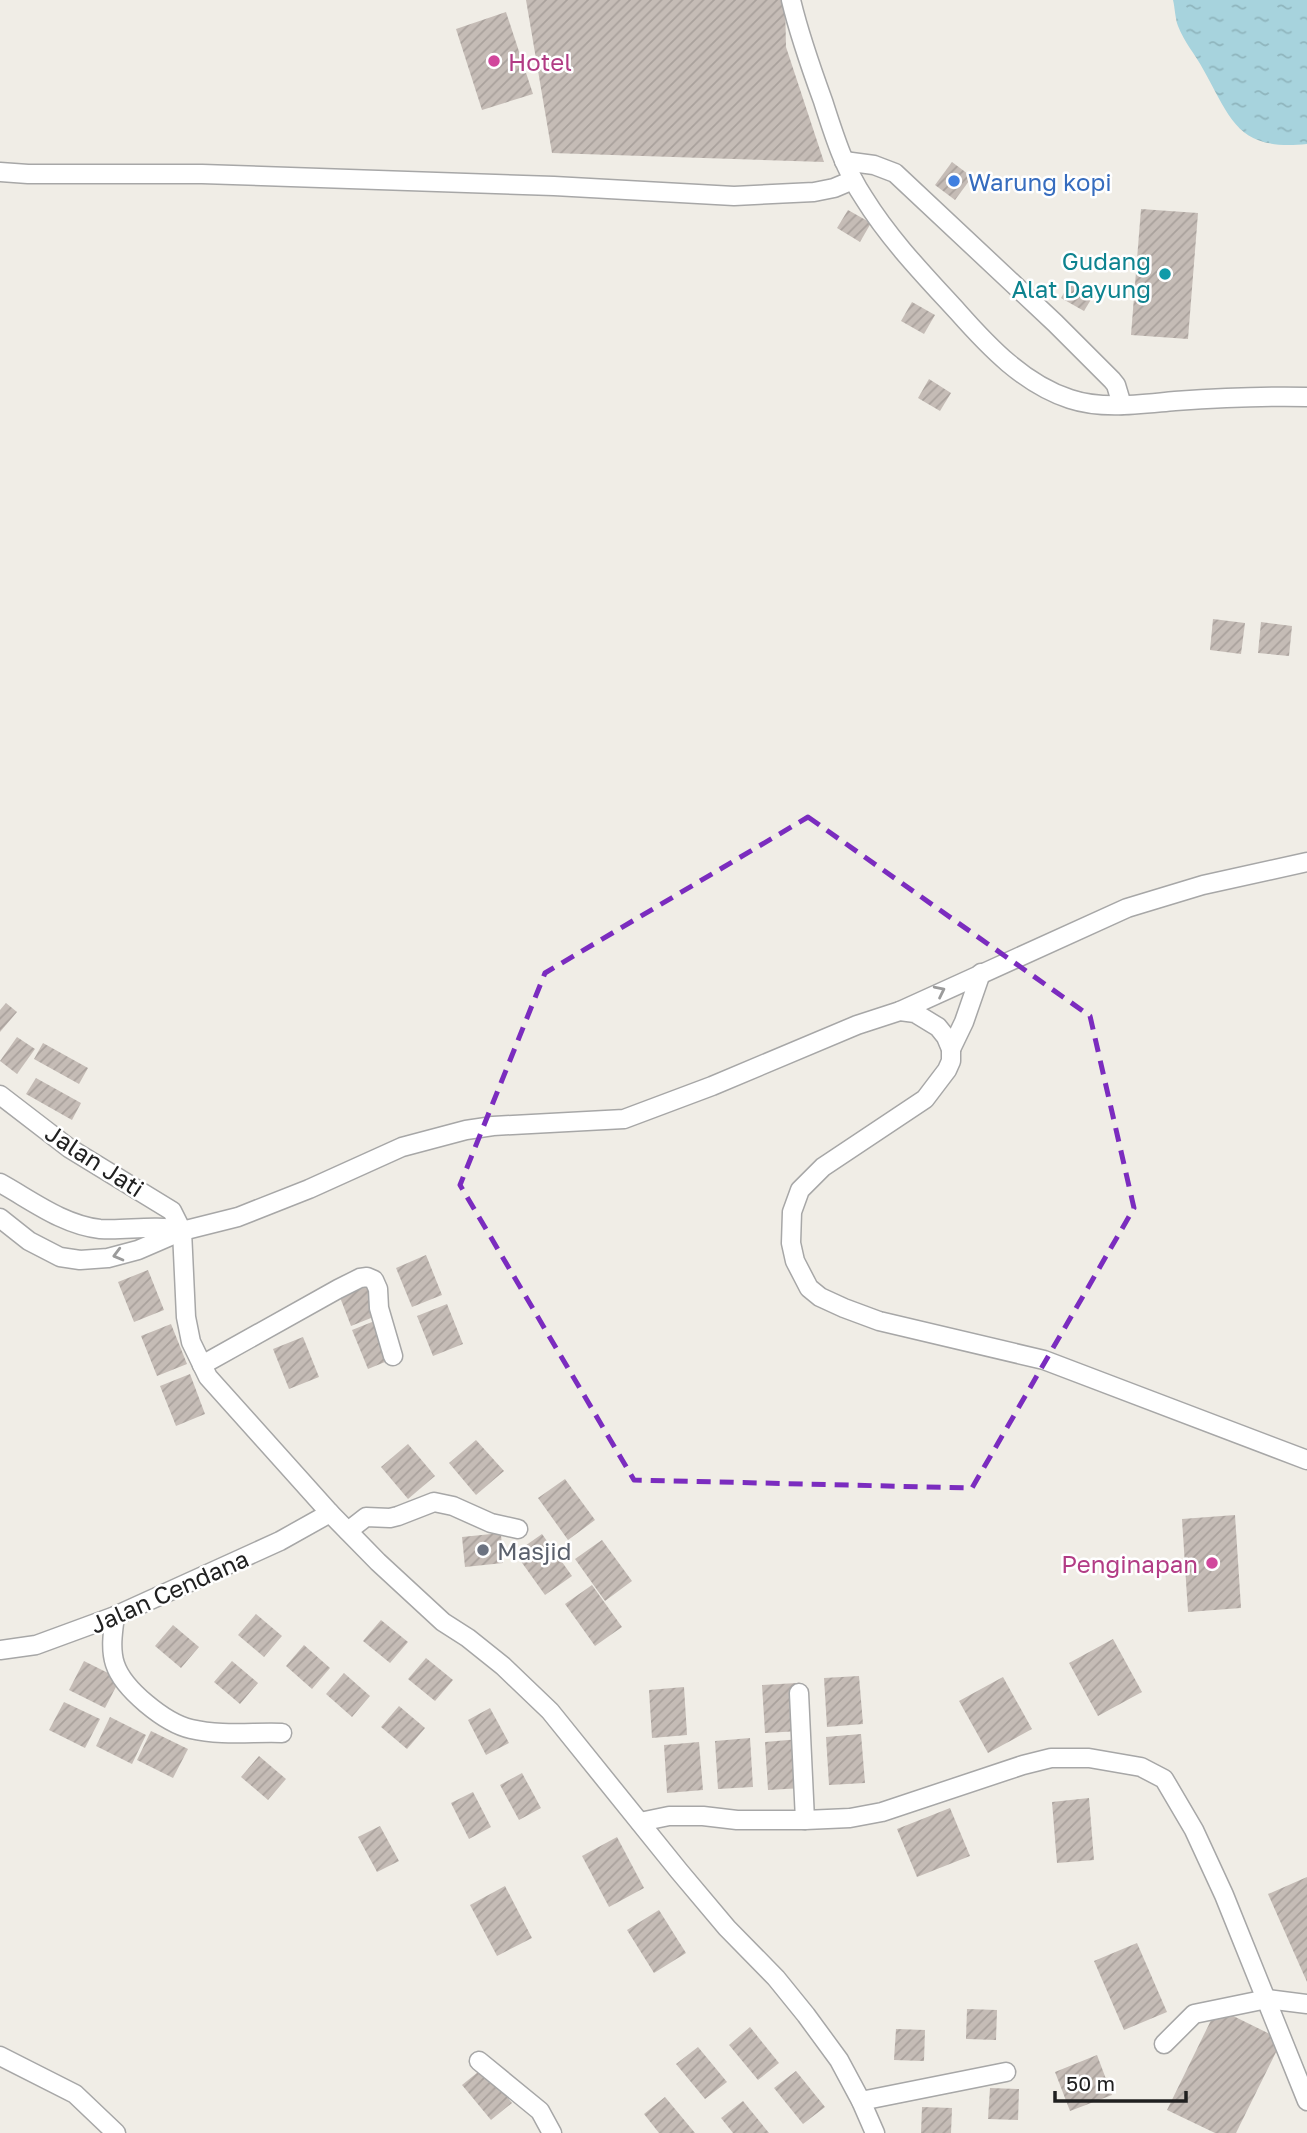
<svg xmlns="http://www.w3.org/2000/svg" width="1307" height="2133" viewBox="0 0 1307 2133" font-family="'Golos Text',sans-serif">
	<style>
		.water { fill: url(#water-ripples) }
		.building { fill: url(#building-hatch) }
		.lines { fill: none; stroke-linecap: round; stroke-linejoin: round }
		.minor-casing { stroke: #a7a7a7; stroke-width: 21 }
		.minor { stroke: #fff; stroke-width: 18 }
		.oneway { stroke: #9b9b9b }
		.marked { fill: none; stroke: #7b2cbf; stroke-width: 5; stroke-dasharray: 14 9; stroke-linejoin: round }
		.hotel-dot { fill: #d1479c; stroke: #fff; stroke-width: 2.5 }
		.shop-dot { fill: #3f7fe0; stroke: #fff; stroke-width: 2.5 }
		.culture-dot { fill: #0f9aa8; stroke: #fff; stroke-width: 2.5 }
		.worship-dot { fill: #6b7280; stroke: #fff; stroke-width: 2.5 }
		.labels { text-anchor: middle; dominant-baseline: central; stroke-width: 5; stroke-linejoin: round; paint-order: stroke }
		.hotel-label { font-size: 24px; fill: #b23c85; stroke: #fff; text-anchor: start }
		.shop-label { font-size: 24px; fill: #366cbe; stroke: #fff; text-anchor: start }
		.culture-label { font-size: 24px; fill: #0d838f; stroke: #fff; text-anchor: end }
		.street-label { font-size: 24px; fill: #202020; stroke: #fff }
		.worship-label { font-size: 24px; fill: #5b616d; stroke: #fff; text-anchor: start }
	</style>
	<defs>
		<pattern id="water-ripples" width="26" height="14" patternUnits="userSpaceOnUse" patternTransform="scale(1.75)"><rect width="26" height="14" fill="#a7d3dd"/><path d="M2 4q2-2 4 0t4 0M15 11q2-2 4 0t4 0" fill="none" stroke="#8fb5bd"/></pattern>
		<pattern id="building-hatch" width="6" height="6" patternUnits="userSpaceOnUse" patternTransform="scale(1.75)"><rect width="6" height="6" fill="#c5bcb6"/><path d="M-1 1l2-2M0 6l6-6M5 7l2-2" fill="none" stroke="#a9a19c"/></pattern>
	</defs>
	<rect width="100%" height="100%" fill="#f0ede6"/>
	<path class="water" d="M1173,0H1307V144C1238,151 1232,121 1203,69C1195,54 1184,42 1178,26C1175,18 1175,8 1173,0Z"/>
	<g class="building">
		<polygon points="526,0 785,0 786,47 824,162 552,153"/>
		<polygon points="506,12 533,94 482,110 456,29"/>
		<polygon points="952,162 972,177 955,200 935,185"/>
		<polygon points="1141,209 1198,213 1188,339 1131,335"/>
		<polygon points="848,210 871,223 860,242 837,228"/>
		<polygon points="1072,279 1095,293 1084,311 1061,298"/>
		<polygon points="912,302 935,315 924,334 901,321"/>
		<polygon points="929,379 951,393 940,411 918,398"/>
		<polygon points="1213,619 1245,623 1241,654 1210,650"/>
		<polygon points="1261,622 1292,626 1289,656 1258,653"/>
		<polygon points="6,1003 17,1012 0,1032 0,1010"/>
		<polygon points="17,1037 35,1049 17,1074 0,1061"/>
		<polygon points="43,1043 88,1068 79,1084 34,1059"/>
		<polygon points="36,1078 81,1103 72,1120 26,1094"/>
		<polygon points="426,1255 442,1295 412,1307 396,1268"/>
		<polygon points="148,1270 164,1310 134,1322 118,1282"/>
		<polygon points="365,1275 381,1314 351,1326 336,1287"/>
		<polygon points="447,1304 463,1344 433,1356 417,1316"/>
		<polygon points="382,1318 397,1357 368,1369 352,1330"/>
		<polygon points="171,1324 187,1364 157,1376 141,1336"/>
		<polygon points="303,1337 319,1377 289,1389 273,1349"/>
		<polygon points="190,1374 205,1414 176,1426 160,1386"/>
		<polygon points="476,1440 504,1471 476,1495 449,1463"/>
		<polygon points="408,1444 435,1476 408,1499 381,1467"/>
		<polygon points="565,1479 595,1520 568,1540 538,1498"/>
		<polygon points="1235,1515 1241,1608 1188,1612 1182,1519"/>
		<polygon points="501,1533 503,1563 465,1567 462,1537"/>
		<polygon points="542,1534 572,1576 545,1595 515,1553"/>
		<polygon points="602,1540 632,1581 605,1601 575,1559"/>
		<polygon points="592,1585 622,1627 595,1646 565,1604"/>
		<polygon points="256,1614 282,1636 264,1657 238,1635"/>
		<polygon points="381,1620 408,1642 390,1663 363,1641"/>
		<polygon points="173,1625 199,1647 181,1668 155,1646"/>
		<polygon points="1113,1639 1142,1692 1098,1716 1069,1663"/>
		<polygon points="304,1645 330,1668 312,1689 286,1666"/>
		<polygon points="426,1658 453,1680 435,1701 408,1679"/>
		<polygon points="84,1661 120,1679 105,1708 69,1690"/>
		<polygon points="232,1661 258,1683 240,1704 214,1682"/>
		<polygon points="344,1673 370,1696 352,1717 326,1694"/>
		<polygon points="859,1676 863,1724 827,1727 824,1678"/>
		<polygon points="1003,1677 1032,1729 988,1753 959,1701"/>
		<polygon points="797,1683 800,1731 765,1733 762,1685"/>
		<polygon points="684,1687 687,1735 652,1738 649,1690"/>
		<polygon points="64,1702 100,1719 85,1748 49,1730"/>
		<polygon points="399,1706 425,1728 407,1749 381,1727"/>
		<polygon points="490,1708 509,1743 486,1755 468,1720"/>
		<polygon points="110,1717 146,1735 132,1764 96,1746"/>
		<polygon points="151,1731 188,1749 173,1778 137,1760"/>
		<polygon points="861,1734 865,1783 829,1785 826,1737"/>
		<polygon points="750,1738 753,1787 718,1789 715,1741"/>
		<polygon points="800,1739 803,1788 768,1790 765,1742"/>
		<polygon points="699,1742 703,1790 667,1793 664,1745"/>
		<polygon points="259,1756 286,1779 268,1800 241,1777"/>
		<polygon points="522,1773 541,1808 519,1820 500,1785"/>
		<polygon points="473,1792 491,1827 469,1839 451,1803"/>
		<polygon points="1089,1798 1094,1860 1057,1863 1052,1802"/>
		<polygon points="950,1808 970,1856 917,1877 897,1829"/>
		<polygon points="380,1826 399,1861 377,1872 358,1837"/>
		<polygon points="617,1837 644,1888 609,1907 582,1856"/>
		<polygon points="1307,1877 1307,1982 1268,1894"/>
		<polygon points="505,1886 532,1938 497,1956 470,1905"/>
		<polygon points="659,1910 686,1953 654,1973 627,1930"/>
		<polygon points="1137,1943 1167,2012 1124,2030 1094,1961"/>
		<polygon points="1217,2008 1282,2040 1236,2133 1215,2133 1167,2110"/>
		<polygon points="967,2009 997,2010 996,2040 966,2039"/>
		<polygon points="750,2027 779,2063 758,2080 729,2045"/>
		<polygon points="896,2029 925,2030 924,2061 894,2060"/>
		<polygon points="698,2047 727,2082 705,2099 676,2064"/>
		<polygon points="1097,2055 1112,2095 1070,2111 1055,2072"/>
		<polygon points="483,2068 512,2103 491,2120 462,2085"/>
		<polygon points="796,2071 825,2107 803,2124 774,2088"/>
		<polygon points="990,2088 1019,2089 1018,2120 988,2119"/>
		<polygon points="665,2097 695,2133 659,2133 644,2114"/>
		<polygon points="743,2101 769,2133 733,2133 721,2118"/>
		<polygon points="922,2107 952,2108 951,2133 921,2133"/>
	</g>
	<g class="lines">
		<g class="minor-casing">
			<g id="minor">
				<path d="M791,0C799,34 811,68 823,101C834,135 844,168 864,198C890,240 925,276 958,312C989,347 1024,384 1070,399C1103,410 1141,404 1175,401C1219,398 1263,396 1307,397"/>
				<polyline points="844,161 874,165 895,173 1055,323 1112,380 1116,385 1122,405"/>
				<polyline points="0,172 28,174 202,174 554,186 734,196 814,192 834,188 853,180"/>
				<polyline points="900,1011 1127,908 1203,885 1307,862"/>
				<polyline points="951,1049 964,1022 981,973"/>
				<polyline points="0,1095 69,1148 172,1211 182,1231 186,1317 191,1342 208,1377 330,1513 378,1562 443,1622 468,1638 503,1666 550,1711 679,1871 727,1928 776,1978 806,2015 839,2060 861,2101 875,2133"/>
				<path d="M0,1183C31,1200 63,1225 100,1229C127,1231 155,1224 182,1231"/>
				<polyline points="0,1218 29,1241 60,1257 80,1260 108,1258 138,1250 182,1231 238,1217 309,1189 402,1147 466,1130 493,1126 624,1119 712,1086 857,1025 900,1011 915,1013 938,1027 946,1037 951,1049 951,1061 947,1070 925,1099 823,1167 800,1190 792,1212 791,1243 795,1261 809,1288 820,1297 844,1308 879,1321 1044,1360 1307,1460"/>
				<polyline points="202,1365 338,1289 360,1278 367,1277 374,1280 378,1289 379,1308 393,1356"/>
				<polyline points="348,1531 366,1517 390,1518 398,1516 434,1502 453,1506 491,1523 518,1529"/>
				<path d="M115,1616C113,1631 110,1649 115,1664C123,1689 165,1723 191,1729C221,1736 252,1732 282,1733"/>
				<polyline points="0,1650 36,1645 115,1616 280,1541 330,1513"/>
				<polyline points="799,1693 805,1820"/>
				<polyline points="640,1822 669,1816 703,1816 737,1820 805,1820 850,1818 882,1812 1023,1765 1051,1758 1089,1758 1141,1767 1164,1779 1194,1830 1224,1895 1307,2101"/>
				<polyline points="1164,2044 1194,2014 1267,1999 1307,2004"/>
				<polyline points="0,2056 75,2094 116,2133"/>
				<polyline points="479,2061 540,2111 552,2133"/>
				<polyline points="861,2101 1006,2072"/>
			</g>
		</g>
		<use href="#minor" class="minor"/>
	</g>
	<defs><path id="oneway-chevron" d="M-2-3.5L2.5 0L-2 3.5" fill="none" stroke-width="1.6" stroke-linecap="round" stroke-linejoin="round" transform="scale(1.75)"/></defs>
	<g class="oneway">
		<use href="#oneway-chevron" transform="translate(940 991) rotate(-26)"/>
		<use href="#oneway-chevron" transform="translate(118 1255) rotate(165)"/>
	</g>
	<path class="marked" d="M808,817L1090,1016L1134,1208L972,1488L634,1480L460,1185L545,973Z"/>
	<g class="hotel-dot">
		<circle cx="494" cy="61" r="7"/>
		<circle cx="1212" cy="1563" r="7"/>
	</g>
	<circle class="shop-dot" cx="954" cy="181" r="7"/>
	<circle class="culture-dot" cx="1165" cy="274" r="7"/>
	<circle class="worship-dot" cx="483" cy="1550" r="7"/>
	<g class="labels">
		<g class="hotel-label">
			<text x="508" y="61">Hotel</text>
			<text x="1198" y="1563" text-anchor="end">Penginapan</text>
		</g>
		<g class="shop-label">
			<text x="968" y="181">Warung kopi</text>
		</g>
		<g class="culture-label">
			<text x="1151" y="260">Gudang<tspan x="1151" dy="28">Alat Dayung</tspan></text>
		</g>
		<g class="street-label">
			<text transform="translate(95 1160) rotate(33)">Jalan Jati</text>
			<text transform="translate(169 1591) rotate(-24)">Jalan Cendana</text>
		</g>
		<g class="worship-label">
			<text x="497" y="1550">Masjid</text>
		</g>
	</g>
	<path d="M1055 2091v10h131v-10" fill="none" stroke="#202020" stroke-width="3.5"/>
	<text x="1066" y="2091" font-size="21" fill="#202020" stroke="#ffffff" stroke-width="5" paint-order="stroke">50 m</text>
</svg>
